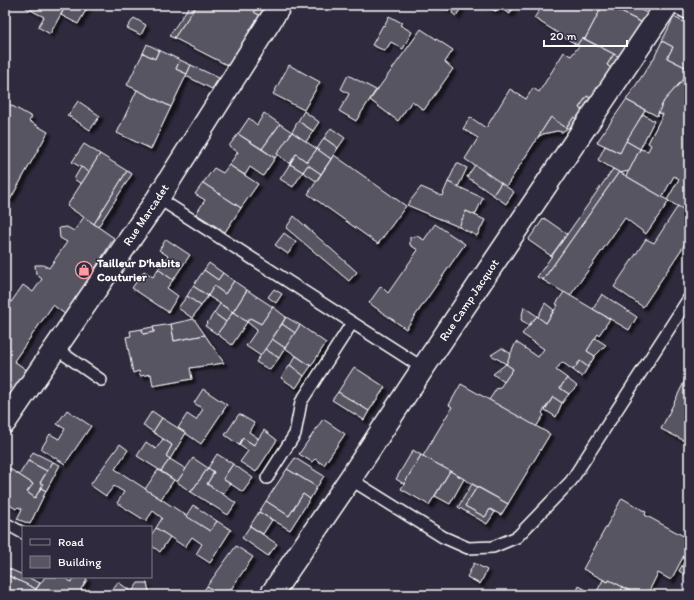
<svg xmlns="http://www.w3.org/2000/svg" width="694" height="600" viewBox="0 0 694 600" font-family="Itim,sans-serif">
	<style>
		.building { fill: #595564; stroke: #fff; filter: url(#shadow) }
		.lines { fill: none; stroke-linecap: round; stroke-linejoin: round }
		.lane-casing { stroke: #fff; stroke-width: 14 }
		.street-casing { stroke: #fff; stroke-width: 25 }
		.secondary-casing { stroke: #fff; stroke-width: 25 }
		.lane { stroke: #2f2a3d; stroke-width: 11 }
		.street { stroke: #2f2a3d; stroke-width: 22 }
		.secondary { stroke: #2f2a3d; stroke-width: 22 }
		.labels { text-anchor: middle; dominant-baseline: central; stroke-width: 3; stroke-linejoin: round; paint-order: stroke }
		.street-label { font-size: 12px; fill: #fff; stroke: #2f2a3d }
		.poi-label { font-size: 12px; font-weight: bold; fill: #fff; stroke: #2f2a3d; text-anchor: start }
	</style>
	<defs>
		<filter id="shadow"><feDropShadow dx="3.5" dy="3.5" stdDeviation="1" flood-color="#0009"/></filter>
	</defs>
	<rect width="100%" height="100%" fill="#2f2a3d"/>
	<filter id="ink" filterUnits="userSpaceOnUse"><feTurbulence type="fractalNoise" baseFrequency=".025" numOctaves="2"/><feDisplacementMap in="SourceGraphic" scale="8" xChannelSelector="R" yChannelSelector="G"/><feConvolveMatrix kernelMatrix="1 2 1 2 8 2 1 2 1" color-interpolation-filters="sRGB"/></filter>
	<g filter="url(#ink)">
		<g class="building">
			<polygon points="21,5 66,5 50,34 38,27 44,17"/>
			<polygon points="66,5 89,5 78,24 61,15"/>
			<polygon points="190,5 197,5 174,38 169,36"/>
			<polygon points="197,5 259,5 254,12 263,17 229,66 174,38"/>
			<polygon points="259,5 272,5 263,17 254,12"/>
			<polygon points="441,5 456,5 450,10 444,9"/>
			<polygon points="456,5 463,5 456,16 452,13"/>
			<polygon points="482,5 495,5 499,7 496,11"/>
			<polygon points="495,5 515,5 510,14"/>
			<polygon points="543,5 603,5 585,39 582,38 577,45 534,18"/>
			<polygon points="603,5 607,5 645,24 623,59 585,39"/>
			<polygon points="607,5 631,5 651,15 645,24"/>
			<polygon points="389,16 402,23 400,25 412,32 403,49 391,42 385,51 372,45 383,25 384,26"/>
			<polygon points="674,17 689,25 689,69 667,58 673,47 662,41"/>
			<polygon points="134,18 146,25 141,35 127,28"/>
			<polygon points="421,29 453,50 445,62 453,69 424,110 412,101 398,121 370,100"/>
			<polygon points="582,38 614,54 607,65 614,70 593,100 587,96 579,108 585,112 579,121 574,117 566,128 551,117 506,187 465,159 478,138 463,129 470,117 486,128 510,89 526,99 533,88 539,92 564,52 571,56 579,46 577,45"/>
			<polygon points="662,41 673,47 667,58 689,69 689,73 664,101 657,116 626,100 654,58"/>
			<polygon points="147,44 159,50 155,59 143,53"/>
			<polygon points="159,50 180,60 176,69 187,74 171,107 127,85 143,53 155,59"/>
			<polygon points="614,54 622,59 614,70 607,65"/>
			<polygon points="180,60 191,65 187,74 176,69"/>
			<polygon points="191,65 219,78 212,89 186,76"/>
			<polygon points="289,65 320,82 304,110 273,94"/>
			<polygon points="689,73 689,213 667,200 679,179 674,176 662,197 626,176 640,149 648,151 651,145 648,143 663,114 658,113 664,101"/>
			<polygon points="348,75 376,90 356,121 339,111 349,94 341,89"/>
			<polygon points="137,90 171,107 151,149 117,133"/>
			<polygon points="587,96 593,100 585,112 579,108"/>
			<polygon points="626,100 645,110 620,153 597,142"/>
			<polygon points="78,101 100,116 90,130 67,115 70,113"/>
			<polygon points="5,102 32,117 29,121 48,132 10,200 5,197"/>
			<polygon points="304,111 319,122 313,131 298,121"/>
			<polygon points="264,113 280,124 262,149 238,134 249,118 257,125"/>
			<polygon points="643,114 654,121 640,149 626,141"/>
			<polygon points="551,117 566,128 574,117 579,121 562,132 557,131 543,134 538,137"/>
			<polygon points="298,121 313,131 306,142 292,132"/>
			<polygon points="280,124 292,132 275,158 262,149"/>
			<polygon points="331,128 345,138 338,148 324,138"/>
			<polygon points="292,132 317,149 307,162 296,154 290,164 277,154"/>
			<polygon points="238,134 275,158 263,176 250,167 245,175 229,165 238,152 229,146"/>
			<polygon points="324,138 338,148 331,159 317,149"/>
			<polygon points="626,141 640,149 629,171 620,173 598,160 605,146 620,153"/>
			<polygon points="84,144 100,154 89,172 72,162"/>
			<polygon points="317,149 331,159 321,174 308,165 303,172 290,164 296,154 307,162"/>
			<polygon points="100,154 127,171 94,224 67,206"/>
			<polygon points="334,155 406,206 378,244 308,194"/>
			<polygon points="457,163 467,168 458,187 448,182"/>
			<polygon points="290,164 303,172 293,187 280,179"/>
			<polygon points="229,165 258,184 241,208 203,183 214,168 223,173"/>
			<polygon points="308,165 321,174 316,181 303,172"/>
			<polygon points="475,165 501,183 493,195 467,177"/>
			<polygon points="81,167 89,172 81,184 74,179"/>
			<polygon points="613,169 619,172 543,280 537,277"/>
			<polygon points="127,171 132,174 98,227 94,224"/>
			<polygon points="619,172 669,201 646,234 625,218 570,296 543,280"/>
			<polygon points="448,182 483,198 475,215 466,211 459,227 407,205 421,187 442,196"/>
			<polygon points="203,183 241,208 225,232 196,214 205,200 195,194"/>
			<polygon points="501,183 514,192 506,204 493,195"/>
			<polygon points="678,206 689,213 689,238 643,307 614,287 646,239 654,243"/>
			<polygon points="466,211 485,220 477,236 459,227"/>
			<polygon points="294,216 357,272 349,281 286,228"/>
			<polygon points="84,217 114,238 66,315 53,305 14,361 28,371 5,405 5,306 7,308 23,285 33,292 42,279 36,274 35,265 43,265 49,268 67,242 60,238 59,228 67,227 74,231"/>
			<polygon points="544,218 567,234 551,256 528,240"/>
			<polygon points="435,224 465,244 406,329 369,303 381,286 388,293 418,250 410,245 410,237 417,236 424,240"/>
			<polygon points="284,233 296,242 288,254 275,245"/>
			<polygon points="166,239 190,255 173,280 158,269 168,256 159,250"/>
			<polygon points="209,263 223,273 218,280 204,270"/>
			<polygon points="158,269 173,280 167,288 178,296 168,312 132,288 144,271 153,277"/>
			<polygon points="204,270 218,280 223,273 234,281 225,294 214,286 208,296 193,286"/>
			<polygon points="234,281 247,290 233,312 208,296 214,286 225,294"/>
			<polygon points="193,286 208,296 201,306 187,296"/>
			<polygon points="274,289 282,294 276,303 268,297"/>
			<polygon points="247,290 273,307 261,324 250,318 247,322 233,312"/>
			<polygon points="564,292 610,319 599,335 598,334 587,351 595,356 588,367 580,361 573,370 562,362 556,370 567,378 560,388 569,394 562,403 553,397 542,413 544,415 536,427 489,400 497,388 499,389 513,369 506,364 516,342 538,357 544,349 522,334 537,316 546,323 558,305 556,304"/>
			<polygon points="602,294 637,317 629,330 593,309"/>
			<polygon points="187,296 201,306 192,318 178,308"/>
			<polygon points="545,303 554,310 546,323 538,317"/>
			<polygon points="220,304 233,312 226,322 214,313"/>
			<polygon points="273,307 286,317 261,356 246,346 257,330 247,322 250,318 261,324"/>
			<polygon points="524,307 537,316 529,325 521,320"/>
			<polygon points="233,312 247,322 232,345 217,334"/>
			<polygon points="214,313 226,322 217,334 205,326"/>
			<polygon points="286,317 300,325 295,333 282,324"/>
			<polygon points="194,319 205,335 174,341 171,324"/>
			<polygon points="171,324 174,341 205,335 224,363 190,368 192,379 153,386 151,374 140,376 139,371 133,373 126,337 131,336 130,331 142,329 143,334 154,332 153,327"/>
			<polygon points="282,324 295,333 285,348 272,339"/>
			<polygon points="300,325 326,343 311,366 285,348"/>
			<polygon points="153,327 154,332 143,334 142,329"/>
			<polygon points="595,338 606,345 595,356 587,351"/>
			<polygon points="272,339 285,348 279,358 265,349"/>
			<polygon points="502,348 511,354 506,364 491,355"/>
			<polygon points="265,349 279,358 270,370 256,362"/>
			<polygon points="296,356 311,366 304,376 290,365"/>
			<polygon points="580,361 588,367 582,377 573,370"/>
			<polygon points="506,364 513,369 504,382 493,374"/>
			<polygon points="290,365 304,376 296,388 281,378"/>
			<polygon points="354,367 385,387 369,411 338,392"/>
			<polygon points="689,372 689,443 661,429"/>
			<polygon points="567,378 577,386 569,394 560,388"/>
			<polygon points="461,384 550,434 508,504 423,456 452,407 449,405"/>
			<polygon points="203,389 227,405 201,444 178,428 187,414 196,420 203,409 194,403"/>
			<polygon points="338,392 369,411 364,420 332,400"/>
			<polygon points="553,397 562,403 556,417 545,410"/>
			<polygon points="67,410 91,426 65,464 41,449 50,434 59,439 65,429 57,424"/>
			<polygon points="152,411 162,418 153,432 143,425"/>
			<polygon points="239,414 254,423 249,432 258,438 254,445 243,438 239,445 225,435"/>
			<polygon points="162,418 186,433 170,459 166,456 172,445 153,432"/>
			<polygon points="323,419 345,434 324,465 315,459 312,462 299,454"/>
			<polygon points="264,430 277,440 256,472 240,462 248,451 239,445 243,438 254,445"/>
			<polygon points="163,439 172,445 166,456 170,459 161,471 137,456 146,442 156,449"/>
			<polygon points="120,444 128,450 115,469 210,531 217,521 231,530 210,563 196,554 202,544 192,537 185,547 156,528 162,518 153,511 146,521 117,503 124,492 114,486 106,496 90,485"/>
			<polygon points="413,450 421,455 404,484 396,479"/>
			<polygon points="33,452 53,462 47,471 28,461"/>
			<polygon points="217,454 233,464 223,479 230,484 223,494 207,484 214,472 208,468"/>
			<polygon points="421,455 450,471 429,505 401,489"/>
			<polygon points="193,458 208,468 191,492 177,482"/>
			<polygon points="295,458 324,476 317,487 287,469"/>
			<polygon points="170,459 186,469 177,482 161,471"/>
			<polygon points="28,461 47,471 40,483 43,484 41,488 35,498 27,492 33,484 19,475"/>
			<polygon points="53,462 60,465 46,491 41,488 43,484 40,483"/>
			<polygon points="233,464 253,478 243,492 223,479"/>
			<polygon points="7,467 33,484 27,492 35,498 41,488 46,491 30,524 17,519 22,509 18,507 16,509 5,502 5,470"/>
			<polygon points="208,468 214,472 207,484 236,503 228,515 191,492"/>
			<polygon points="287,469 317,487 310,499 303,494 289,516 266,501"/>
			<polygon points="158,470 174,480 161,499 145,489"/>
			<polygon points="450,471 464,479 450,504 435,496"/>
			<polygon points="472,484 477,487 465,506 485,517 490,509 495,512 487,524 458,507"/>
			<polygon points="477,487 508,504 501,515 490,509 485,517 465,506"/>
			<polygon points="303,494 310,499 290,530 259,512 266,501 289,516"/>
			<polygon points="622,498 646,512 645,515 689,539 689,546 671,580 658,573 647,595 638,595 609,580 608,582 583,569"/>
			<polygon points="193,505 217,521 210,531 186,516"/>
			<polygon points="259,512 272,520 263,534 250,526"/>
			<polygon points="250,526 277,544 268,556 242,538"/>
			<polygon points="156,528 170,537 160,552 151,545 151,535"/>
			<polygon points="236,546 253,557 227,595 220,595 207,586"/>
			<polygon points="689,553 689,577 679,571"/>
			<polygon points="474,563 487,570 480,584 467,577"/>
			<polygon points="5,567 23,575 23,577 27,577 40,583 36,589 5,574"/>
			<polygon points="5,574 36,589 32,595 5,595"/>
			<polygon points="45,577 64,577 71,582 74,577 86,577 87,580 81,589 91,595 32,595"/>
			<polygon points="603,580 608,582 609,580 623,587 620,592 625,595 575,595 579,586 595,595"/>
			<polygon points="118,582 132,592 138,583 147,583 149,591 146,595 108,595"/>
			<polygon points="207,586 220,595 201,595"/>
		</g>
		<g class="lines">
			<g class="lane-casing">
				<g id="lane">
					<polyline points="158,198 423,368"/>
					<polyline points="55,348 101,380"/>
					<polyline points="267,478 295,434 301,402 352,323"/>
					<polyline points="350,479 443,537 468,548 493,547 517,537 571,481 689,298"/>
					<polyline points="5,523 23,533"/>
				</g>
			</g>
			<g class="street-casing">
				<g id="street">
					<polyline points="5,422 158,198 280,5"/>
					<polyline points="271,595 350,479 423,368 667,5"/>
				</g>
			</g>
			<g class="secondary-casing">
				<polyline id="secondary" points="683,5 689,8"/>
			</g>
			<use href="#lane" class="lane"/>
			<use href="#street" class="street"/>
			<use href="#secondary" class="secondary"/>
		</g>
	</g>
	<defs>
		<g id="shop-ring" transform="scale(0.9)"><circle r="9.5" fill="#2f2a3d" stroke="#ff9aa2" stroke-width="1.5"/><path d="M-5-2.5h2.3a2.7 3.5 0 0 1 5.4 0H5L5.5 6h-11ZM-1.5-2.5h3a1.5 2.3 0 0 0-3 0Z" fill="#ff9aa2"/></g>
	</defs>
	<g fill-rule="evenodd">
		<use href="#shop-ring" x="84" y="270"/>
	</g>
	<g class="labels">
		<g class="street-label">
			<text transform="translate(146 215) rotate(-56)">Rue Marcadet</text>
			<text transform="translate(469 300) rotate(-56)">Rue Camp Jacquot</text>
		</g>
		<g class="poi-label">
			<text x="97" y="263">Tailleur D'habits<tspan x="97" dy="14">Couturier</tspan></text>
		</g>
	</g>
	<rect width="694" height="600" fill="none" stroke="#2f2a3d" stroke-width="20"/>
	<rect x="10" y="10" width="674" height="580" fill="none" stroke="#fff" stroke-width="1.5" filter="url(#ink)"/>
	<rect x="22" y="526" width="130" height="52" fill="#2f2a3d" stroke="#827f8b"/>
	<rect x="30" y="539" width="20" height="6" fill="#2f2a3d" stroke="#827f8b"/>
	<text x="58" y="546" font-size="12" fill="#ffffff">Road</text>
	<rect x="30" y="556" width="20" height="12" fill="#595564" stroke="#827f8b"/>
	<text x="58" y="566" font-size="12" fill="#ffffff">Building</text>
	<path d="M544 40v6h83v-6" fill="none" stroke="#ffffff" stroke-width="2"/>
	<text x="550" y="40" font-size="12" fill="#ffffff" stroke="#2f2a3d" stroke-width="3" paint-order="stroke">20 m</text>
</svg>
